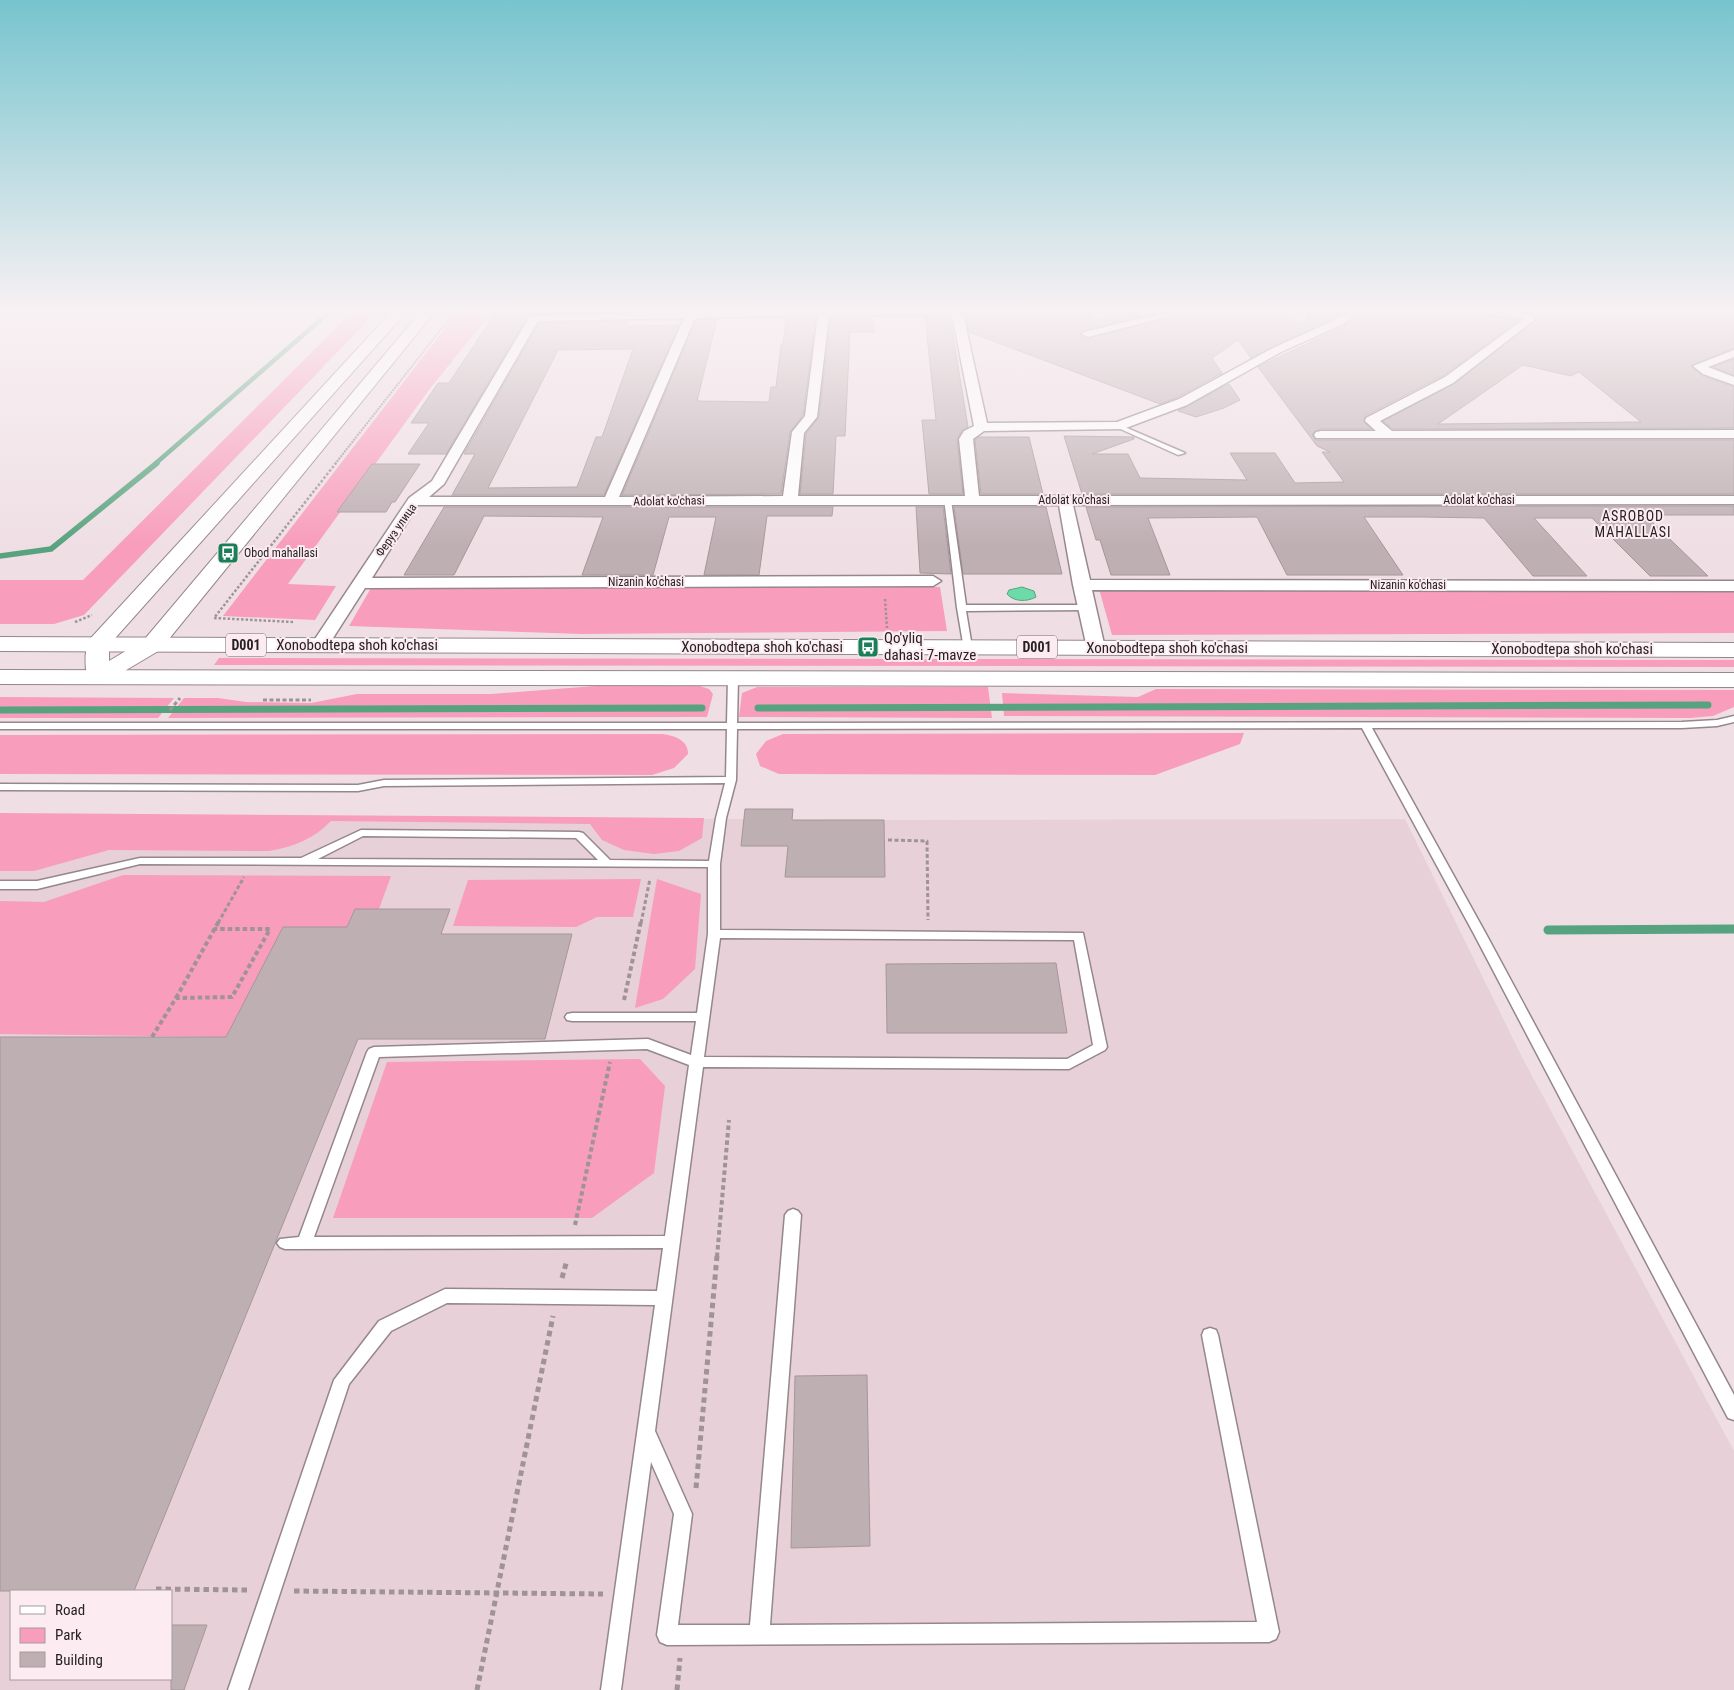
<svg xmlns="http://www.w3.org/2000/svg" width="1734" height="1690" viewBox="0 0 1734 1690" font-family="'Roboto Condensed',sans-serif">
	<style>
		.built { fill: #e7d0d7; fill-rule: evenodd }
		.green { fill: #f89dbc }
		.water { fill: #6ddba7; stroke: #58a37f }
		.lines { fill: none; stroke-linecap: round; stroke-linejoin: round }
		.stream-far3 { stroke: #58a37f; stroke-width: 4.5 }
		.stream-far2 { stroke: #58a37f; stroke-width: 5.5 }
		.stream-far1 { stroke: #58a37f; stroke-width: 7 }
		.stream { stroke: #58a37f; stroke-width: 9 }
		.building { fill: #beafb3; stroke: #a5969a; fill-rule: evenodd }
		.lane-casing { stroke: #95878b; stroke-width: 3 }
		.street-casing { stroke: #95878b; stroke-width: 3 }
		.primary-casing { stroke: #95878b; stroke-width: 2 }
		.highway-casing { stroke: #95878b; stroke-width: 2 }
		.path-far4 { stroke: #9f9397; stroke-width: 2; stroke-dasharray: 2 1; stroke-linecap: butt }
		.path-far3 { stroke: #9f9397; stroke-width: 2.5; stroke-dasharray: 2.5 2; stroke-linecap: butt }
		.path-far2 { stroke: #9f9397; stroke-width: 3; stroke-dasharray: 4 2.5; stroke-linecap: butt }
		.path-far1 { stroke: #9f9397; stroke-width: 4; stroke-dasharray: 4.5 3; stroke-linecap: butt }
		.path { stroke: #9f9397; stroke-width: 5; stroke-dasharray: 5.5 4; stroke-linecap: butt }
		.lane { fill: #fff; fill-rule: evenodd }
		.street { fill: #fff; fill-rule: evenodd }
		.primary { fill: #fff; fill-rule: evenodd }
		.highway { fill: #fff; fill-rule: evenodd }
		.labels { text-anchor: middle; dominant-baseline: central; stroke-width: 4; stroke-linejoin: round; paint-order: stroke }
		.far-street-label { font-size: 12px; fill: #262122; stroke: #fcecf1 }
		.far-poi-label { font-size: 12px; fill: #262122; stroke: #fcecf1; text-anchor: start }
		.far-neighbourhood-label { font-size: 14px; letter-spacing: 1px; fill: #262122; stroke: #fcecf1 }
		.shield { fill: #fcecf1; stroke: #665e60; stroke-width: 1 }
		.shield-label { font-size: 14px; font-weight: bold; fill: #262122 }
		.poi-label { font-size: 15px; fill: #262122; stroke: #fcecf1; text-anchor: start }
		.street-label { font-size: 15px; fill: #262122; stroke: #fcecf1 }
	</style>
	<rect width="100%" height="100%" fill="#efdfe4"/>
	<path class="built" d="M745,809H793L792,820L1405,819L1522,1057L1734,1451V1690H0V815L744,819ZM11,1591H171V1679H11Z"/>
	<g class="green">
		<polygon points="355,309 379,309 84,615 54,624 0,624 0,580 83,580"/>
		<polygon points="460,309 494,309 429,390 288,584 336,586 315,620 223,616"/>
		<polygon points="940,587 947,631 582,634 349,626 371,588"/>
		<polygon points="1099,589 1734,590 1734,633 1112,635"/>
		<polygon points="219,658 1734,660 1734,667 214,665"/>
		<polygon points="595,686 700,686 709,689 713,694 707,717 168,718 184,698 218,698 246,702 311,703 357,694 491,694"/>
		<polygon points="757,687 988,687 992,718 739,717 742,693"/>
		<polygon points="1156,689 1734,690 1734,707 1713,716 1690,718 1004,716 1002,693 1138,697"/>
		<polygon points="0,697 174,698 158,718 0,718"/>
		<polygon points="1244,733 1240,744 1155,775 779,774 760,766 756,754 766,741 783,734"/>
		<path d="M663,734C675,736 688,740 688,754L674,768L652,775L0,774V735Z"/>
		<path d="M0,813L704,818L702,838L679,851L654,854L624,850L602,840L590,824L331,821C314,839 293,847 269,851L109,850L34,871H0Z"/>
		<polygon points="123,875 391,876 379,909 355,909 347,927 283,927 226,1037 0,1034 0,901 44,902"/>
		<polygon points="641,879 633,917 597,917 576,927 453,926 468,880"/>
		<polygon points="657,879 701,894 695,969 663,999 635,1008"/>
		<polygon points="640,1059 665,1086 654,1173 592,1218 333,1218 387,1062"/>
	</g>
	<path class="water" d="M1022,587L1034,591L1036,597C1027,602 1014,602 1007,594L1009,590Z"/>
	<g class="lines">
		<polyline class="stream-far3" points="155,464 333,309"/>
		<polyline class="stream-far2" points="0,556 51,549 157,463"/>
		<g class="stream-far1">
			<polyline points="758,708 1708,705"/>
			<polyline points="0,710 702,708"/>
		</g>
		<polyline class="stream" points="1548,930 1734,929"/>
	</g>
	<g class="building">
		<polygon points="498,309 632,309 631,312 528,315 446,454 408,454 429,423 411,423 438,383 449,383"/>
		<polygon points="974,309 1092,309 1094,320 1128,312 1141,316 1083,331 1080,334 1088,339 1200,309 1256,309 1306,324 1308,309 1348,309 1332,319 1251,358 1238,340 1212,358 1222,373 1178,397 1160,404 969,332 965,315"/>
		<polygon points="1367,309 1467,309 1474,314 1519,320 1444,375 1365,416 1364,422 1371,429 1321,429 1312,434 1316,440 1734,440 1734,494 1082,494 1064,436 1134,437 1134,439 1092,454 1128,454 1140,478 1247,480 1230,453 1275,453 1295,483 1344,482 1322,452 1330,452 1317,446 1258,367 1342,327"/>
		<path d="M1519,309H1546L1575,314V309H1717L1734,317V348L1691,366L1702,376L1734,387V428L1393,429L1383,421L1454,384L1535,321L1533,313ZM1523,365L1571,376L1579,372L1641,422L1438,424Z"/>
		<polygon points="813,317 816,317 803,415 790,432 781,494 622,495 696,320 717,319 697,401 769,402 771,387 776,387 781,345 783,345 786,319"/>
		<polygon points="831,317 872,317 875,332 850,332 845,436 836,436 833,494 800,494 806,434 819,417"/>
		<polygon points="925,317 950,317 968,427 962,430 957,439 963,494 929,494 922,420 936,420"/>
		<path d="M628,321L627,326L679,325L604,495H452L475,454H464L539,323ZM633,349L602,437H596L577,487L488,488L558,350Z"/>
		<polygon points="1734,359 1734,375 1713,367"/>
		<polygon points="1229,384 1240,400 1224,408 1196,417 1178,411"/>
		<polygon points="979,437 1029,437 1043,494 981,494 975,440"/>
		<polygon points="372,464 420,464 395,502 392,502 386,512 337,512"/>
		<polygon points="1734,506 1734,515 1645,515 1708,576 1650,576 1592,518 1534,518 1587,576 1533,576 1484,518 1422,517 1364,517 1403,575 1287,575 1257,517 1148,518 1170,575 1111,575 1100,540 1096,540 1086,507"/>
		<polygon points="444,507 833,507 832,516 767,516 759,575 704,575 716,517 669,517 653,575 582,575 603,517 484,516 454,575 404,575"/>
		<polygon points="916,507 943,507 951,574 920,573"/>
		<polygon points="954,507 1046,507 1062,574 963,574"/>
		<polygon points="745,809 793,809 792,820 884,820 885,877 785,877 788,846 741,846"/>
		<polygon points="355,909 450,909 441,934 572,934 545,1039 358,1039 134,1591 0,1591 0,1037 226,1037 283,927 347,927"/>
		<polygon points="1056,963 1067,1033 887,1033 886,964"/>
		<polygon points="867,1375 870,1546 791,1548 795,1376"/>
		<polygon points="171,1625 207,1625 184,1690 171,1690"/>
	</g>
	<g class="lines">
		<g class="lane-casing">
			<g id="lane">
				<polygon points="1116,425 1120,425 1185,453 1178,455 1116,427"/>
				<polygon points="944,498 951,500 966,605 1087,605 1090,606 1090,610 966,611 972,647 967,650 964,649 957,608"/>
				<path d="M733,675L738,678L737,723L1682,722L1717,720L1734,716V722L1717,726L1682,728H1372L1486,934L1734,1395V1420L1728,1418L1474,934L1362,728L737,729L736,780L726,818L720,864V930L1083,933L1107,1047L1105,1050L1069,1069L703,1067L655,1431L692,1514L678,1625H750L785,1215L788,1211L793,1209L798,1211L801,1215L770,1625L1257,1622L1202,1335L1204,1330L1210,1328L1216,1330L1218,1335L1279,1632L1276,1639L1269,1642L667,1645L660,1642L657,1635L674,1514L651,1462L621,1690H601L655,1305L447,1303L391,1331L349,1384L248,1690H228L334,1380L379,1321L445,1289L657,1291L663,1248L285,1249L280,1247L277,1243L280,1239L299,1237L367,1052L369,1049L374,1047L648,1039L691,1055L696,1021H572L567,1020L565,1017L567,1014L572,1013H697L708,934V867L140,864L37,889H0V881H37L140,858H301L361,830L579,832L583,833L610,860L709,861L716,818L725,783L384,786L358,791L0,790V784L358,785L384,780L726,777L727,729H0V723H727L728,678ZM363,836L576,838L598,860L318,859ZM720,938L1074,940L1093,1045L1067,1059L704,1057ZM647,1049L689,1065L665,1236L314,1237L379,1057Z"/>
			</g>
		</g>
		<g class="street-casing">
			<g id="street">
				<path d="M803,309H972L963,314L987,423L1117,422L1179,399L1273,348L1333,321L1352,309H1365L1341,325L1281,352L1187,405L1123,429L984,431L973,439L979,496H1734V504L1073,505L1090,580L1734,581V591L1092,590L1105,648L1102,652H1090L1087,648L1073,585L1059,505H418L372,578L933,576L941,581L933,586L365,588L326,649H314L311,645L409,498L432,481L530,316ZM818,315L805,416L792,432L783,496L619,497L695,318ZM829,315H952L974,426L964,431L959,439L965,496H798L804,433L817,417ZM684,318L605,497H429L444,484L538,321Z"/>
				<polygon points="1179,309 1198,309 1088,337 1082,334 1084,332"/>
				<polygon points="1469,309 1511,309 1533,315 1534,320 1453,383 1380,421 1392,431 1734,430 1734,438 1316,438 1314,435 1316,432 1321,431 1376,431 1365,421 1366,418 1445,377 1524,319 1474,312"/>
				<polygon points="1719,309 1734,309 1734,315"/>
				<polygon points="1734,350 1734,357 1708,367 1734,377 1734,385 1703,374 1693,366"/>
			</g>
		</g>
		<g class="primary-casing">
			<path id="primary" d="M394,309H409L109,645V661L144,640L423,309H437L160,650L106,682L98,684L90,682C84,673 84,648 90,639Z"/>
		</g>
		<g class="highway-casing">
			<g id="highway">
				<polygon points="0,637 1734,643 1734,657 0,651"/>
				<polygon points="0,670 1734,673 1734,687 0,684"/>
			</g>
		</g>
		<polyline class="path-far4" points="335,464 457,309"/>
		<g class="path-far3">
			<polyline points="885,599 887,628"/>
			<polyline points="75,622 92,615"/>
			<polyline points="293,622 214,618 336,463"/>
		</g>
		<g class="path-far2">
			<polyline points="263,700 311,700"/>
			<polyline points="170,710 180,698"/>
			<polyline points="888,840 927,841 928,920"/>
			<polyline points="218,923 244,877"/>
			<polyline points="641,923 650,879"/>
		</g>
		<g class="path-far1">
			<polyline points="176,998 219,921"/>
			<polyline points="624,1000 641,921"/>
			<polyline points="152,1037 176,998 232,997 270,929 214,929"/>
			<polyline points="575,1225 610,1062"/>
			<polyline points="717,1257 729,1120"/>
		</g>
		<g class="path">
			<polyline points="562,1278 567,1260"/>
			<polyline points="696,1488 717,1256"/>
			<polyline points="156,1589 248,1590"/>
			<polyline points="294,1591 603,1594"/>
			<polyline points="477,1690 553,1316"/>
			<polyline points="677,1690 680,1658"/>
		</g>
		<use href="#lane" class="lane"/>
		<use href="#street" class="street"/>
		<use href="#primary" class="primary"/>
		<use href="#highway" class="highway"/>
	</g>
	<linearGradient id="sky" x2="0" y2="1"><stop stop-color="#77c4ce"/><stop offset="0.57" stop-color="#f8f1f3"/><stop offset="1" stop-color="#f8f1f3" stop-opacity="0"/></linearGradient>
	<rect width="1734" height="546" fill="url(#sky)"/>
	<defs>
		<g id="bus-square" transform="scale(1.125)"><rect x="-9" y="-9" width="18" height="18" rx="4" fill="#1a7e56" stroke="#fcecf1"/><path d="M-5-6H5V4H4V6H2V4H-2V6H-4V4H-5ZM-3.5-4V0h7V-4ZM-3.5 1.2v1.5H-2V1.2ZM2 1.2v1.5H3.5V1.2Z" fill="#fff"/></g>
	</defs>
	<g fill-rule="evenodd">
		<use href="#bus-square" x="228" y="553"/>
		<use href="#bus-square" x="868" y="647"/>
	</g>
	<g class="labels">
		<g class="far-street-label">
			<text x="1074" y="500">Adolat ko'chasi</text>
			<text x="1479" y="500">Adolat ko'chasi</text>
			<text transform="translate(669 501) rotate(-1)">Adolat ko'chasi</text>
			<text transform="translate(396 530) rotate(-55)">Феруз улица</text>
			<text x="646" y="582">Nizanin ko'chasi</text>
			<text x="1408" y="585">Nizanin ko'chasi</text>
		</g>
		<g class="far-poi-label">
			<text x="244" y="553">Obod mahallasi</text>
		</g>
		<g class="far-neighbourhood-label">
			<text x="1633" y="516">ASROBOD<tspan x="1633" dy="16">MAHALLASI</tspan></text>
		</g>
		<g class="shield">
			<rect x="226" y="633.5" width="40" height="23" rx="4"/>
			<rect x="1017" y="635.5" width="40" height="23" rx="4"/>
		</g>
		<g class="shield-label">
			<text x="246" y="645">D001</text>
			<text x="1037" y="647">D001</text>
		</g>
		<g class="poi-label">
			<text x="884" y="638">Qo'yliq<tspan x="884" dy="17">dahasi 7-mavze</tspan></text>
		</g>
		<g class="street-label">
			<text x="357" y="645">Xonobodtepa shoh ko'chasi</text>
			<text x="762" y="647">Xonobodtepa shoh ko'chasi</text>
			<text x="1167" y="648">Xonobodtepa shoh ko'chasi</text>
			<text x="1572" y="649">Xonobodtepa shoh ko'chasi</text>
		</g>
	</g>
	<rect x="10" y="1590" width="162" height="90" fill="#fcecf1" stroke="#a69b9e"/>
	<rect x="20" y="1606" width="25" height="8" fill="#ffffff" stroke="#a69b9e"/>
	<text x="55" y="1615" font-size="15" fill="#262122">Road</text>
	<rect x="20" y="1628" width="25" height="15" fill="#f89dbc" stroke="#a69b9e"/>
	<text x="55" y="1640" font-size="15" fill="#262122">Park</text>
	<rect x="20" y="1652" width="25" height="15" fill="#beafb3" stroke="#a69b9e"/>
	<text x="55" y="1665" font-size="15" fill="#262122">Building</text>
</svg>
